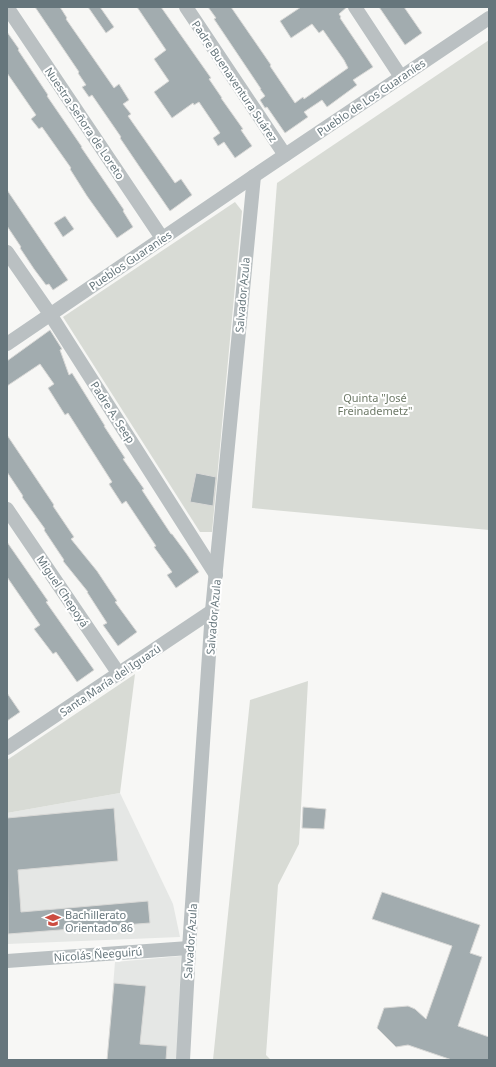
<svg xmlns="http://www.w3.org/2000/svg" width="496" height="1067" viewBox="0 0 496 1067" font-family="'Noto Sans',sans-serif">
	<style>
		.built { fill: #e5e7e5 }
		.green { fill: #d8dbd5 }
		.building { fill: #a2acaf; stroke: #d9d9d7 }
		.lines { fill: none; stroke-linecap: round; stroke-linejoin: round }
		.minor { stroke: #bac0c2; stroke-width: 14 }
		.labels { text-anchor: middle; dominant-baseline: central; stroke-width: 4; stroke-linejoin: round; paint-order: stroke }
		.street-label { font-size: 11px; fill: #66767c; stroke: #fff }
		.park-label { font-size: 11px; fill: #6e7a68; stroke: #fff }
		.poi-label { font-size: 11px; fill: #66767c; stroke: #fff; text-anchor: start }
	</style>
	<rect width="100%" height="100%" fill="#f7f7f5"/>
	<g class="built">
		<polygon points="120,793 173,904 180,937 7,944 7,813"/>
		<polygon points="181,956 177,1060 107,1060 115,962"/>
	</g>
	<g class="green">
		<polygon points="489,40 489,530 252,508 277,183"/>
		<polygon points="235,202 242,211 212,532 200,532 63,317"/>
		<polygon points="135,674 120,793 7,813 7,760"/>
		<polygon points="308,681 299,844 278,885 266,1055 271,1060 213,1060 250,700"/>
	</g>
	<g class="building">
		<polygon points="35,7 60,7 67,18 66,19 114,88 119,84 129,100 123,104 131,114 128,116 175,183 181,179 192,195 170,211 141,169 120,138 121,137 92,95 89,97 82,87 86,85 78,73 79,72"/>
		<polygon points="88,7 100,7 114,27 106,33"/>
		<polygon points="137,7 161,7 211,78 209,79 222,98 221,98 243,129 241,130 252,146 235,158 224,142 218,146 213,138 220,133 199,102 194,105 193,103 172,118 154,92 169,81 154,59 166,50"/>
		<polygon points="208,7 231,7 271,65 270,66 295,103 303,97 304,99 348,68 344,60 323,30 319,33 312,24 291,38 280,21 301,7 347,7 339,14 341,17 340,18 373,67 353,80 357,85 327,107 322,100 304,112 308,117 285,133 267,107 265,108 260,100 265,96 260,89 261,89 214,19 216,18"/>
		<polygon points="379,7 404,7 422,33 405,45"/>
		<polygon points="7,32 19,49 18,50 48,95 47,96 82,147 81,147 124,210 123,211 133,227 117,238 87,196 70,169 71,168 42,127 39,129 31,119 36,115 7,73"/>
		<polygon points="7,190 68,280 53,290 49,284 46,285 34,269 20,248 21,247 7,226"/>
		<polygon points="65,216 74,229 63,237 54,223"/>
		<polygon points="50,330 62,349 60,350 69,375 72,373 105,426 104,426 125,458 123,459 144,489 142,490 171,534 172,534 186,553 199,572 176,588 167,575 172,572 154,547 156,546 126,501 122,504 109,484 112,482 68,413 65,415 48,388 54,384 40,364 7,386 7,361"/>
		<polygon points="7,435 54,505 53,506 74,537 71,539 97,571 117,601 115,602 137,632 118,646 103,625 107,623 87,592 88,592 63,561 64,560 44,530 45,529 22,497 23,496 7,472"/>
		<polygon points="196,473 216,477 213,506 190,502"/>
		<polygon points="7,542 48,601 46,602 94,670 77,682 56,652 53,654 34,629 40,625 7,577"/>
		<polygon points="7,693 20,712 7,721"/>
		<polygon points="303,807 326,809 324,829 302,828"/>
		<polygon points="114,808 118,861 18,870 21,912 148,901 150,923 8,934 7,818"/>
		<polygon points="382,892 480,925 470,953 482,957 458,1026 489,1037 489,1060 452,1060 408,1045 396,1047 377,1028 384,1008 408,1006 415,1009 426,1019 452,946 372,919"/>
		<polygon points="114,983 146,986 140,1044 167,1046 166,1060 107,1060"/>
	</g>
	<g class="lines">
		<g class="minor">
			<polyline points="7,7 162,238"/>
			<polyline points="186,7 285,155"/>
			<polyline points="355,7 401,77"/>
			<polyline points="7,252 50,314 216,575"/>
			<polyline points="7,344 254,176 489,18"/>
			<polyline points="7,509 119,674"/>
			<polyline points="7,748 212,611"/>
			<polyline points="7,961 189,948"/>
			<polyline points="183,1060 189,948 212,611 254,176"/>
		</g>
	</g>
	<defs>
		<g id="school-bare" transform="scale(1.2)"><path d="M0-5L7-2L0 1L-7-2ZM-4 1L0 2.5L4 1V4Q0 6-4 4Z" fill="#cc4c40" stroke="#fff" stroke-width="2.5" paint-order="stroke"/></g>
	</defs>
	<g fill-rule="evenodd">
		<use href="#school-bare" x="53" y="920"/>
	</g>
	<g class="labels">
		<g class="street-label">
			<text transform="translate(235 81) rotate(56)">Padre Buenaventura Suárez</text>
			<text transform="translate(371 97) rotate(-34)">Pueblo de Los Guaraníes</text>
			<text transform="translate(85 123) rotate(56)">Nuestra Señora de Loreto</text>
			<text transform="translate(130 260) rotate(-34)">Pueblos Guaraníes</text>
			<text transform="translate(242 295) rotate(-85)">Salvador Azula</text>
			<text transform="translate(113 412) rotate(57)">Padre A. Seep</text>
			<text transform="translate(63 591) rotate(56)">Miguel Chepoyá</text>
			<text transform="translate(213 617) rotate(-85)">Salvador Azula</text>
			<text transform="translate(110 680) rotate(-34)">Santa María del Iguazú</text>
			<text transform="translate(190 941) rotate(-86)">Salvador Azula</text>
			<text transform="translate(98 954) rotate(-4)">Nicolás Ñeeguirú</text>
		</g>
		<g class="park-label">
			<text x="375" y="397">Quinta "José<tspan x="375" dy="13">Freinademetz"</tspan></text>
		</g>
		<g class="poi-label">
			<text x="65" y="914">Bachillerato<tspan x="65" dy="13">Orientado 86</tspan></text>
		</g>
	</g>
	<rect width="496" height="1067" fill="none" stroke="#66767c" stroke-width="16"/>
</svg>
